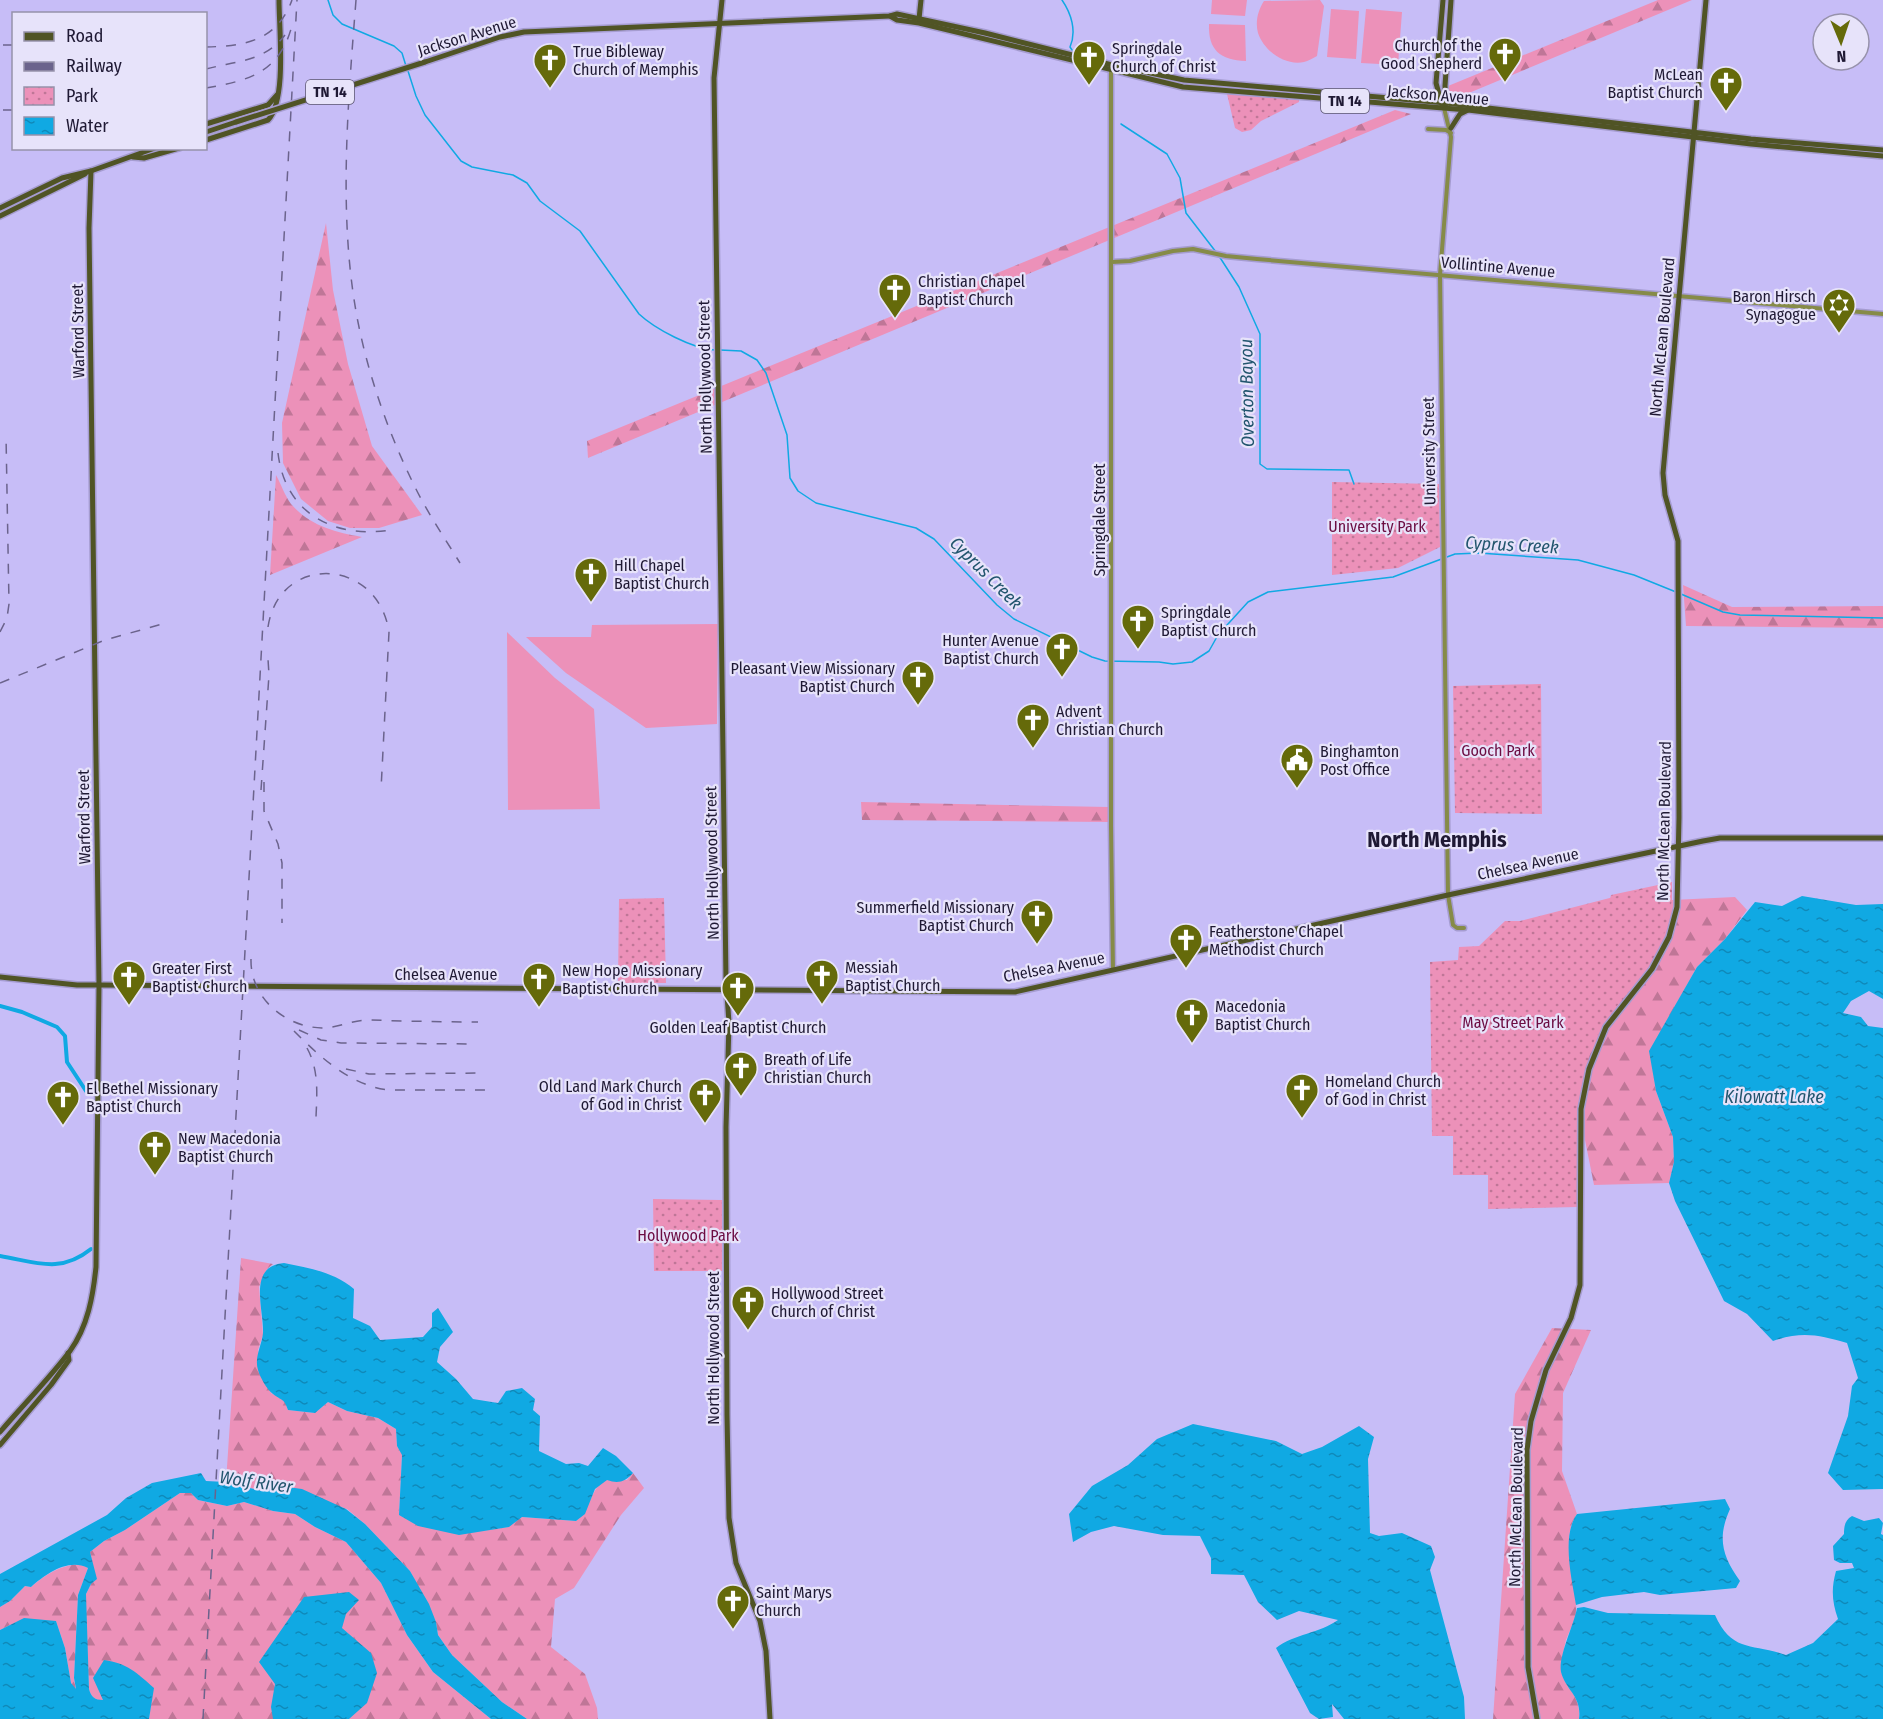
<svg xmlns="http://www.w3.org/2000/svg" width="1883" height="1719" viewBox="0 0 1883 1719" font-family="'Fira Sans Condensed',sans-serif">
	<style>
		.grass { fill: #ec91b9 }
		.forest { fill: url(#forest-firs) }
		.park { fill: url(#park-dots) }
		.water { fill: url(#water-ripples) }
		.lines { fill: none; stroke-linecap: round; stroke-linejoin: round }
		.stream { stroke: #10a9e3; stroke-width: 1.5 }
		.canal { stroke: #10a9e3; stroke-width: 4 }
		.minor-casing { stroke: #a59cd0; stroke-width: 7 }
		.major-casing { stroke: #a59cd0; stroke-width: 8 }
		.minor { stroke: #868b48; stroke-width: 4 }
		.major { stroke: #505425; stroke-width: 5 }
		.rail { stroke: #6b638c; stroke-width: 1.5; stroke-dasharray: 10 10; stroke-linecap: butt }
		.major-bridge-casing { stroke: #a59cd0; stroke-width: 8; stroke-linecap: butt }
		.major-bridge { stroke: #505425; stroke-width: 5 }
		.labels { text-anchor: middle; dominant-baseline: central; stroke-width: 4.5; stroke-linejoin: round; paint-order: stroke }
		.shield { fill: #e7e3fa; stroke: #5b566f; stroke-width: 1.5 }
		.shield-label { font-size: 15px; font-weight: bold; fill: #1f1934 }
		.street-label { font-size: 16px; fill: #1f1934; stroke: #e7e3fa }
		.poi-label { font-size: 16px; fill: #1f1934; stroke: #e7e3fa; text-anchor: start }
		.park-label { font-size: 16px; fill: #6c0c42; stroke: #e7e3fa }
		.water-label { font-size: 18px; font-style: italic; fill: #22556e; stroke: #e7e3fa }
		.district-label { font-size: 22px; font-weight: bold; fill: #1f1934; stroke: #e7e3fa }
	</style>
	<defs>
		<pattern id="forest-firs" width="22" height="20" patternUnits="userSpaceOnUse" patternTransform="scale(1.5)"><rect width="22" height="20" fill="#ec91b9"/><path d="M5 1l3.5 6h-7zM16 11l3.5 6h-7z" fill="#bf7697"/></pattern>
		<pattern id="park-dots" width="8" height="8" patternUnits="userSpaceOnUse" patternTransform="scale(1.5)"><rect width="8" height="8" fill="#ec91b9"/><path d="M2 2h.1M6 6h.1" fill="none" stroke="#bf7697" stroke-width="1.8" stroke-linecap="round"/></pattern>
		<pattern id="water-ripples" width="26" height="14" patternUnits="userSpaceOnUse" patternTransform="scale(1.5)"><rect width="26" height="14" fill="#10a9e3"/><path d="M2 4q2-2 4 0t4 0M15 11q2-2 4 0t4 0" fill="none" stroke="#0f89b9"/></pattern>
	</defs>
	<rect width="100%" height="100%" fill="#c7bdf7"/>
	<g class="grass">
		<polygon points="1212,0 1247,0 1245,16 1211,14"/>
		<path d="M1320,0L1324,6L1317,56C1313,58 1308,61 1304,62C1285,66 1264,51 1258,33C1255,22 1258,10 1264,1Z"/>
		<polygon points="1331,9 1359,11 1356,59 1327,57"/>
		<polygon points="1366,9 1402,12 1398,65 1361,63"/>
		<path d="M1209,24L1245,25L1246,61C1220,60 1208,50 1209,24Z"/>
		<polygon points="718,624 717,724 646,728 566,673 526,637 591,637 592,625"/>
		<polygon points="507,632 555,678 594,709 600,809 508,810"/>
	</g>
	<g class="forest">
		<polygon points="1658,0 1692,0 1452,100 1448,86"/>
		<polygon points="1395,110 1411,114 588,458 587,441"/>
		<polygon points="326,223 333,290 348,364 372,446 422,515 379,528 350,528 328,521 301,499 283,463 282,423"/>
		<path d="M276,475C281,484 285,496 291,504C310,526 335,532 362,537L270,575Z"/>
		<polygon points="1683,585 1732,607 1883,606 1883,628 1686,626"/>
		<polygon points="861,802 1109,807 1109,822 862,820"/>
		<polygon points="1672,882 1672,900 1735,897 1747,910 1725,939 1697,967 1650,1051 1656,1091 1673,1137 1674,1162 1669,1183 1594,1185 1569,1060 1611,895"/>
		<path d="M241,1258L273,1264L267,1269L259,1287L263,1335L258,1350L271,1393L285,1401L288,1410L315,1413L328,1402L347,1411L378,1418L396,1429L397,1446L402,1454L399,1515L481,1531L508,1527L522,1517L576,1521C592,1509 590,1486 607,1480C613,1479 621,1480 627,1480L633,1473L644,1488L621,1515L574,1588L555,1599L551,1647L585,1674L597,1708L598,1719H527L502,1702L452,1655L438,1635L436,1622L410,1571L365,1524L347,1509L273,1485L262,1491L226,1482Z"/>
		<path d="M1552,1328L1591,1330L1563,1393L1562,1471L1577,1514C1559,1538 1578,1584 1576,1610C1576,1622 1570,1629 1566,1640C1564,1648 1562,1660 1561,1668C1561,1685 1582,1694 1579,1719H1493L1515,1394Z"/>
		<path d="M180,1493H191L198,1500L227,1506L244,1502L273,1511L295,1514L315,1527L346,1542L381,1583L407,1635L433,1672L491,1719H149L153,1688L103,1701C95,1700 91,1697 89,1689L86,1625V1594L91,1584L92,1563L90,1552L104,1541L125,1530Z"/>
		<path d="M80,1564L88,1568L78,1595L74,1678L76,1691L71,1683L65,1648L56,1621L12,1624L0,1630V1607L10,1601L25,1586L31,1587C46,1574 61,1565 80,1564Z"/>
	</g>
	<g class="park">
		<polygon points="1227,94 1299,100 1299,102 1261,121 1251,130 1242,132 1235,128"/>
		<polygon points="1332,482 1439,484 1440,547 1398,568 1332,575"/>
		<polygon points="1541,684 1542,814 1455,813 1453,686"/>
		<polygon points="1672,882 1672,900 1662,943 1645,973 1616,1007 1594,1041 1579,1089 1577,1207 1488,1209 1488,1175 1453,1175 1453,1136 1432,1136 1430,962 1458,960 1459,947 1479,946 1505,921 1520,921"/>
		<polygon points="664,898 666,983 618,983 619,899"/>
		<polygon points="653,1199 722,1200 722,1271 654,1271"/>
	</g>
	<g class="water">
		<path d="M1802,896L1856,905L1883,904V999L1869,991L1851,1001L1843,1013L1861,1017L1868,1026L1883,1028V1489L1843,1490L1828,1473L1848,1416L1852,1386L1858,1378L1847,1343C1819,1335 1802,1331 1773,1341L1747,1314L1724,1301L1675,1201L1669,1183L1674,1162L1673,1137L1656,1091L1649,1051L1697,967L1725,939L1755,902L1782,906Z"/>
		<path d="M284,1263C309,1268 334,1272 354,1289L353,1318L370,1326L380,1340L423,1337L432,1327V1313L438,1308L453,1332L440,1347L437,1362L456,1379L473,1399L498,1403L506,1391L522,1388L535,1399L533,1410L540,1416L539,1451L566,1464L579,1463L588,1466L603,1448L616,1456L633,1473C625,1482 618,1484 607,1480L595,1489L585,1514L576,1521L522,1517L509,1527L459,1535L418,1526L399,1515L402,1455L397,1446L396,1429L378,1418L347,1411L328,1402L315,1413L288,1410C284,1398 282,1401 273,1394C267,1390 260,1377 258,1370C254,1357 262,1345 263,1333C264,1309 247,1266 284,1263Z"/>
		<path d="M1193,1424L1276,1441L1302,1454L1322,1447L1359,1426L1374,1437L1368,1459L1370,1533L1379,1536L1402,1533L1431,1546L1435,1557L1430,1570L1464,1697L1465,1719H1344L1332,1704L1333,1717L1319,1719L1310,1713L1276,1648C1294,1634 1320,1633 1338,1620L1299,1611L1277,1620L1258,1602L1244,1575L1211,1574V1558L1200,1536L1163,1535L1114,1526L1091,1532L1073,1542L1069,1514L1092,1486L1128,1465L1157,1439Z"/>
		<path d="M201,1473L206,1481L226,1482L262,1491L273,1485L302,1489L346,1509L365,1524L410,1571L429,1604L436,1622L438,1635L452,1655L502,1702L527,1719H491L433,1672L407,1635L381,1583L346,1542L315,1527L295,1514L273,1511L244,1502L227,1506L198,1500L191,1493H180L125,1530L104,1541L90,1552L97,1579L91,1584L86,1594L89,1689C91,1697 95,1700 103,1700L93,1678L104,1660C127,1663 137,1673 154,1688L149,1719H0V1630L24,1618L56,1621L65,1648L71,1683L76,1689L74,1678L78,1595L88,1568C68,1558 46,1574 31,1587L25,1586L10,1601L0,1607V1574L107,1515L126,1498L152,1483Z"/>
		<path d="M1725,1499L1730,1509C1717,1538 1722,1556 1740,1581L1736,1588L1660,1595L1644,1592L1602,1597L1576,1605C1572,1580 1561,1536 1577,1514Z"/>
		<path d="M1852,1516L1864,1521L1879,1518L1883,1523L1881,1534L1883,1535V1719H1579C1582,1696 1566,1691 1561,1672C1558,1656 1574,1625 1577,1608L1584,1607L1608,1613L1715,1615C1732,1653 1752,1643 1786,1655L1813,1643L1838,1619C1832,1602 1831,1589 1836,1571L1854,1568L1852,1563H1840L1834,1560L1833,1546L1844,1534C1844,1526 1845,1520 1852,1516Z"/>
		<polygon points="349,1592 359,1600 346,1614 342,1628 371,1653 377,1673 367,1703 349,1719 273,1719 271,1707 275,1684 259,1662 304,1597"/>
	</g>
	<g class="lines">
		<g class="stream">
			<polyline points="328,0 333,15 342,24 394,46 402,53 406,66"/>
			<path d="M1062,0C1071,13 1077,31 1070,47L1072,50"/>
			<path d="M408,71L416,96L425,115L461,161L472,167L513,175L527,183L540,201L580,231L639,314C655,329 693,349 715,350"/>
			<polyline points="1121,124 1167,154 1180,178 1186,213 1216,252"/>
			<polyline points="1219,256 1239,287 1260,334 1260,464 1267,469 1349,470 1354,484"/>
			<polyline points="720,350 741,351 757,360 766,373 787,435 790,478 798,491 816,503 916,528 934,539 997,605 1014,619 1092,657 1105,661 1159,662 1173,664 1192,662 1209,651 1218,635 1248,602 1268,592 1393,577 1455,554 1479,553 1578,560 1634,575 1676,592"/>
			<polyline points="1681,594 1723,612 1740,615 1883,618"/>
		</g>
		<g class="canal">
			<polyline points="0,1006 22,1012 57,1027 65,1036 67,1062 88,1094"/>
			<path d="M0,1256C36,1262 60,1274 91,1249"/>
		</g>
		<g class="minor-casing">
			<g id="minor">
				<polyline points="1111,70 1111,826 1113,970"/>
				<polyline points="1444,108 1451,137 1440,275 1448,895 1453,925 1457,928 1464,928"/>
				<polyline points="1428,129 1446,130 1451,133"/>
				<polyline points="1112,262 1130,261 1173,251 1193,249 1226,256 1257,259 1883,314"/>
			</g>
		</g>
		<g class="major-casing">
			<g id="major">
				<polyline points="722,0 714,78 726,980 729,1023 726,1127 727,1415 729,1518 736,1563 760,1621 766,1651 770,1719"/>
				<polyline points="890,16 897,20 919,23 1183,87 1468,110 1751,144 1883,156"/>
				<polyline points="919,19 921,0"/>
				<polyline points="425,62 500,37 524,32 890,16 897,14 985,33 1112,65 1184,80 1446,103 1751,139 1883,150"/>
				<polyline points="1446,104 1445,86 1451,0"/>
				<polyline points="1442,105 1436,83 1443,0"/>
				<polyline points="206,124 268,105 277,95"/>
				<polyline points="1451,128 1460,114 1468,110"/>
				<polyline points="206,132 236,122"/>
				<path d="M206,140L268,120C287,100 279,29 279,0"/>
				<polyline points="133,157 144,158 179,148"/>
				<polyline points="0,208 62,178 91,171 155,148"/>
				<polyline points="0,216 85,174"/>
				<polyline points="0,977 77,985 99,985 1015,992 1448,895 1703,841 1720,838 1883,838"/>
				<path d="M0,1432C23,1405 49,1379 70,1351C88,1326 93,1296 96,1267L99,985L89,228L91,171"/>
				<polyline points="0,1445 51,1385 69,1360 68,1353"/>
				<polyline points="1537,1719 1528,1667 1527,1450 1531,1421 1546,1370 1571,1318 1580,1285 1581,1109 1589,1069 1606,1027 1652,969 1669,937 1677,907 1679,818 1678,541 1665,495 1663,473 1706,0"/>
			</g>
		</g>
		<use href="#minor" class="minor"/>
		<use href="#major" class="major"/>
		<g class="rail">
			<path d="M356,0C348,103 338,215 357,317C368,375 388,432 414,485C427,512 444,537 460,563"/>
			<polyline points="3,45 14,45"/>
			<path d="M206,47C245,46 277,41 292,0"/>
			<path d="M206,69C236,61 264,62 285,35"/>
			<path d="M206,88C246,81 278,74 291,29"/>
			<polyline points="3,110 14,110"/>
			<path d="M278,453C285,514 335,539 391,530"/>
			<path d="M268,627C279,553 378,557 389,632L381,790"/>
			<polyline points="0,632 7,618 9,604 6,435"/>
			<polyline points="0,683 105,640 166,623"/>
			<polyline points="264,782 264,811 278,844 282,863 282,923"/>
			<polyline points="261,790 269,675 268,659"/>
			<path d="M251,959C250,998 285,1027 322,1028C338,1028 352,1020 368,1020C404,1021 441,1022 478,1022"/>
			<polyline points="299,1030 321,1040 341,1043 476,1044"/>
			<path d="M294,1031C320,1057 350,1085 388,1090H485"/>
			<path d="M307,1048C319,1070 317,1093 316,1117"/>
			<polyline points="346,1069 369,1074 485,1073"/>
			<polyline points="203,1719 297,0"/>
		</g>
		<g class="major-bridge-casing">
			<polyline id="major-bridge" points="236,122 425,62"/>
		</g>
		<use href="#major-bridge" class="major-bridge"/>
	</g>
	<defs>
		<g id="church-pin" transform="scale(1.725)"><path d="M0 17L-7.5 6A9.5 9.5 0 1 1 7.5 6Z" fill="#656a0a" stroke="#e7e3fa"/><path d="M-1.2-6h2.4v3.5h3.3v2.4h-3.3V6h-2.4V-.1h-3.3v-2.4h3.3Z" fill="#fff"/></g>
		<g id="synagogue-pin" transform="scale(1.725)"><path d="M0 17L-7.5 6A9.5 9.5 0 1 1 7.5 6Z" fill="#656a0a" stroke="#e7e3fa"/><path d="M0-6.5L5.6 3.2H-5.6ZM0 6.5L5.6-3.2H-5.6Z" fill="#fff"/></g>
		<g id="civic-pin" transform="scale(1.725)"><path d="M0 17L-7.5 6A9.5 9.5 0 1 1 7.5 6Z" fill="#656a0a" stroke="#e7e3fa"/><path d="M-.6-6.5H3V-4.5H.6V-3L4-1V1h2V6H-6V1h2V-1L-.6-3ZM-1.2 2.5V6h2.4V2.5Z" fill="#fff"/></g>
	</defs>
	<g fill-rule="evenodd">
		<use href="#church-pin" x="1505" y="54"/>
		<use href="#church-pin" x="1089" y="57"/>
		<use href="#church-pin" x="550" y="60"/>
		<use href="#church-pin" x="1726" y="83"/>
		<use href="#church-pin" x="895" y="290"/>
		<use href="#synagogue-pin" x="1839" y="305"/>
		<use href="#church-pin" x="591" y="574"/>
		<use href="#church-pin" x="1138" y="621"/>
		<use href="#church-pin" x="1062" y="649"/>
		<use href="#church-pin" x="918" y="677"/>
		<use href="#church-pin" x="1033" y="720"/>
		<use href="#civic-pin" x="1297" y="760"/>
		<use href="#church-pin" x="1037" y="916"/>
		<use href="#church-pin" x="1186" y="940"/>
		<use href="#church-pin" x="822" y="976"/>
		<use href="#church-pin" x="129" y="977"/>
		<use href="#church-pin" x="539" y="979"/>
		<use href="#church-pin" x="738" y="988"/>
		<use href="#church-pin" x="1192" y="1015"/>
		<use href="#church-pin" x="741" y="1068"/>
		<use href="#church-pin" x="1302" y="1090"/>
		<use href="#church-pin" x="705" y="1095"/>
		<use href="#church-pin" x="63" y="1097"/>
		<use href="#church-pin" x="155" y="1147"/>
		<use href="#church-pin" x="748" y="1302"/>
		<use href="#church-pin" x="733" y="1601"/>
	</g>
	<g class="labels">
		<g class="shield">
			<rect x="306" y="80" width="48" height="24" rx="4.5"/>
			<rect x="1321" y="89" width="48" height="24" rx="4.5"/>
		</g>
		<g class="shield-label">
			<text x="330" y="92">TN 14</text>
			<text x="1345" y="101">TN 14</text>
		</g>
		<g class="street-label">
			<text transform="translate(467 36) rotate(-17)">Jackson Avenue</text>
			<text transform="translate(1438 95) rotate(5)">Jackson Avenue</text>
			<text transform="translate(1498 267) rotate(5)">Vollintine Avenue</text>
			<text transform="translate(78 331) rotate(-91)">Warford Street</text>
			<text transform="translate(1662 337) rotate(-85)">North McLean Boulevard</text>
			<text transform="translate(705 377) rotate(-91)">North Hollywood Street</text>
			<text transform="translate(1429 451) rotate(-91)">University Street</text>
			<text transform="translate(1099 520) rotate(-90)">Springdale Street</text>
			<text transform="translate(84 817) rotate(-91)">Warford Street</text>
			<text transform="translate(1664 821) rotate(-89)">North McLean Boulevard</text>
			<text transform="translate(712 863) rotate(-91)">North Hollywood Street</text>
			<text transform="translate(1528 864) rotate(-12)">Chelsea Avenue</text>
			<text transform="translate(1054 967) rotate(-11)">Chelsea Avenue</text>
			<text x="446" y="974">Chelsea Avenue</text>
			<text transform="translate(713 1348) rotate(-90)">North Hollywood Street</text>
			<text transform="translate(1516 1507) rotate(-89)">North McLean Boulevard</text>
		</g>
		<g class="poi-label">
			<text x="1482" y="45" text-anchor="end">Church of the<tspan x="1482" dy="18">Good Shepherd</tspan></text>
			<text x="1112" y="48">Springdale<tspan x="1112" dy="18">Church of Christ</tspan></text>
			<text x="573" y="51">True Bibleway<tspan x="573" dy="18">Church of Memphis</tspan></text>
			<text x="1703" y="74" text-anchor="end">McLean<tspan x="1703" dy="18">Baptist Church</tspan></text>
			<text x="918" y="281">Christian Chapel<tspan x="918" dy="18">Baptist Church</tspan></text>
			<text x="1816" y="296" text-anchor="end">Baron Hirsch<tspan x="1816" dy="18">Synagogue</tspan></text>
			<text x="614" y="565">Hill Chapel<tspan x="614" dy="18">Baptist Church</tspan></text>
			<text x="1161" y="612">Springdale<tspan x="1161" dy="18">Baptist Church</tspan></text>
			<text x="1039" y="640" text-anchor="end">Hunter Avenue<tspan x="1039" dy="18">Baptist Church</tspan></text>
			<text x="895" y="668" text-anchor="end">Pleasant View Missionary<tspan x="895" dy="18">Baptist Church</tspan></text>
			<text x="1056" y="711">Advent<tspan x="1056" dy="18">Christian Church</tspan></text>
			<text x="1320" y="751">Binghamton<tspan x="1320" dy="18">Post Office</tspan></text>
			<text x="1014" y="907" text-anchor="end">Summerfield Missionary<tspan x="1014" dy="18">Baptist Church</tspan></text>
			<text x="1209" y="931">Featherstone Chapel<tspan x="1209" dy="18">Methodist Church</tspan></text>
			<text x="845" y="967">Messiah<tspan x="845" dy="18">Baptist Church</tspan></text>
			<text x="152" y="968">Greater First<tspan x="152" dy="18">Baptist Church</tspan></text>
			<text x="562" y="970">New Hope Missionary<tspan x="562" dy="18">Baptist Church</tspan></text>
			<text x="1215" y="1006">Macedonia<tspan x="1215" dy="18">Baptist Church</tspan></text>
			<text x="738" y="1027" text-anchor="middle">Golden Leaf Baptist Church</text>
			<text x="764" y="1059">Breath of Life<tspan x="764" dy="18">Christian Church</tspan></text>
			<text x="1325" y="1081">Homeland Church<tspan x="1325" dy="18">of God in Christ</tspan></text>
			<text x="682" y="1086" text-anchor="end">Old Land Mark Church<tspan x="682" dy="18">of God in Christ</tspan></text>
			<text x="86" y="1088">El Bethel Missionary<tspan x="86" dy="18">Baptist Church</tspan></text>
			<text x="178" y="1138">New Macedonia<tspan x="178" dy="18">Baptist Church</tspan></text>
			<text x="771" y="1293">Hollywood Street<tspan x="771" dy="18">Church of Christ</tspan></text>
			<text x="756" y="1592">Saint Marys<tspan x="756" dy="18">Church</tspan></text>
		</g>
		<g class="park-label">
			<text x="1377" y="526">University Park</text>
			<text x="1498" y="750">Gooch Park</text>
			<text x="1513" y="1022">May Street Park</text>
			<text x="688" y="1235">Hollywood Park</text>
		</g>
		<g class="water-label">
			<text transform="translate(1247 393) rotate(-91)">Overton Bayou</text>
			<text transform="translate(1512 545) rotate(3)">Cyprus Creek</text>
			<text transform="translate(986 573) rotate(45)">Cyprus Creek</text>
			<text x="1774" y="1097">Kilowatt Lake</text>
			<text transform="translate(256 1482) rotate(8)">Wolf River</text>
		</g>
		<g class="district-label">
			<text x="1437" y="839">North Memphis</text>
		</g>
	</g>
	<rect x="12" y="12" width="195" height="138" fill="#e7e3fa" stroke="#9792ab" stroke-width="1.5"/>
	<rect x="24" y="32" width="30" height="9" fill="#505425" stroke="#9792ab" stroke-width="1.5"/>
	<text x="66" y="42" font-size="18" fill="#1f1934">Road</text>
	<rect x="24" y="62" width="30" height="9" fill="#6b638c" stroke="#9792ab" stroke-width="1.5"/>
	<text x="66" y="72" font-size="18" fill="#1f1934">Railway</text>
	<rect x="24" y="87" width="30" height="18" fill="url(#park-dots)" stroke="#9792ab" stroke-width="1.5"/>
	<text x="66" y="102" font-size="18" fill="#1f1934">Park</text>
	<rect x="24" y="117" width="30" height="18" fill="url(#water-ripples)" stroke="#9792ab" stroke-width="1.5"/>
	<text x="66" y="132" font-size="18" fill="#1f1934">Water</text>
	<g transform="translate(1841 42) rotate(178)"><circle r="28" fill="#e7e3fa" stroke="#9792ab" stroke-width="1.5"/>
	<path d="M0-4.5L10 22L0 15L-10 22Z" fill="#656a0a"/>
	<text y="-9" font-size="16" font-weight="bold" text-anchor="middle" fill="#1f1934">N</text>
	</g>
</svg>
